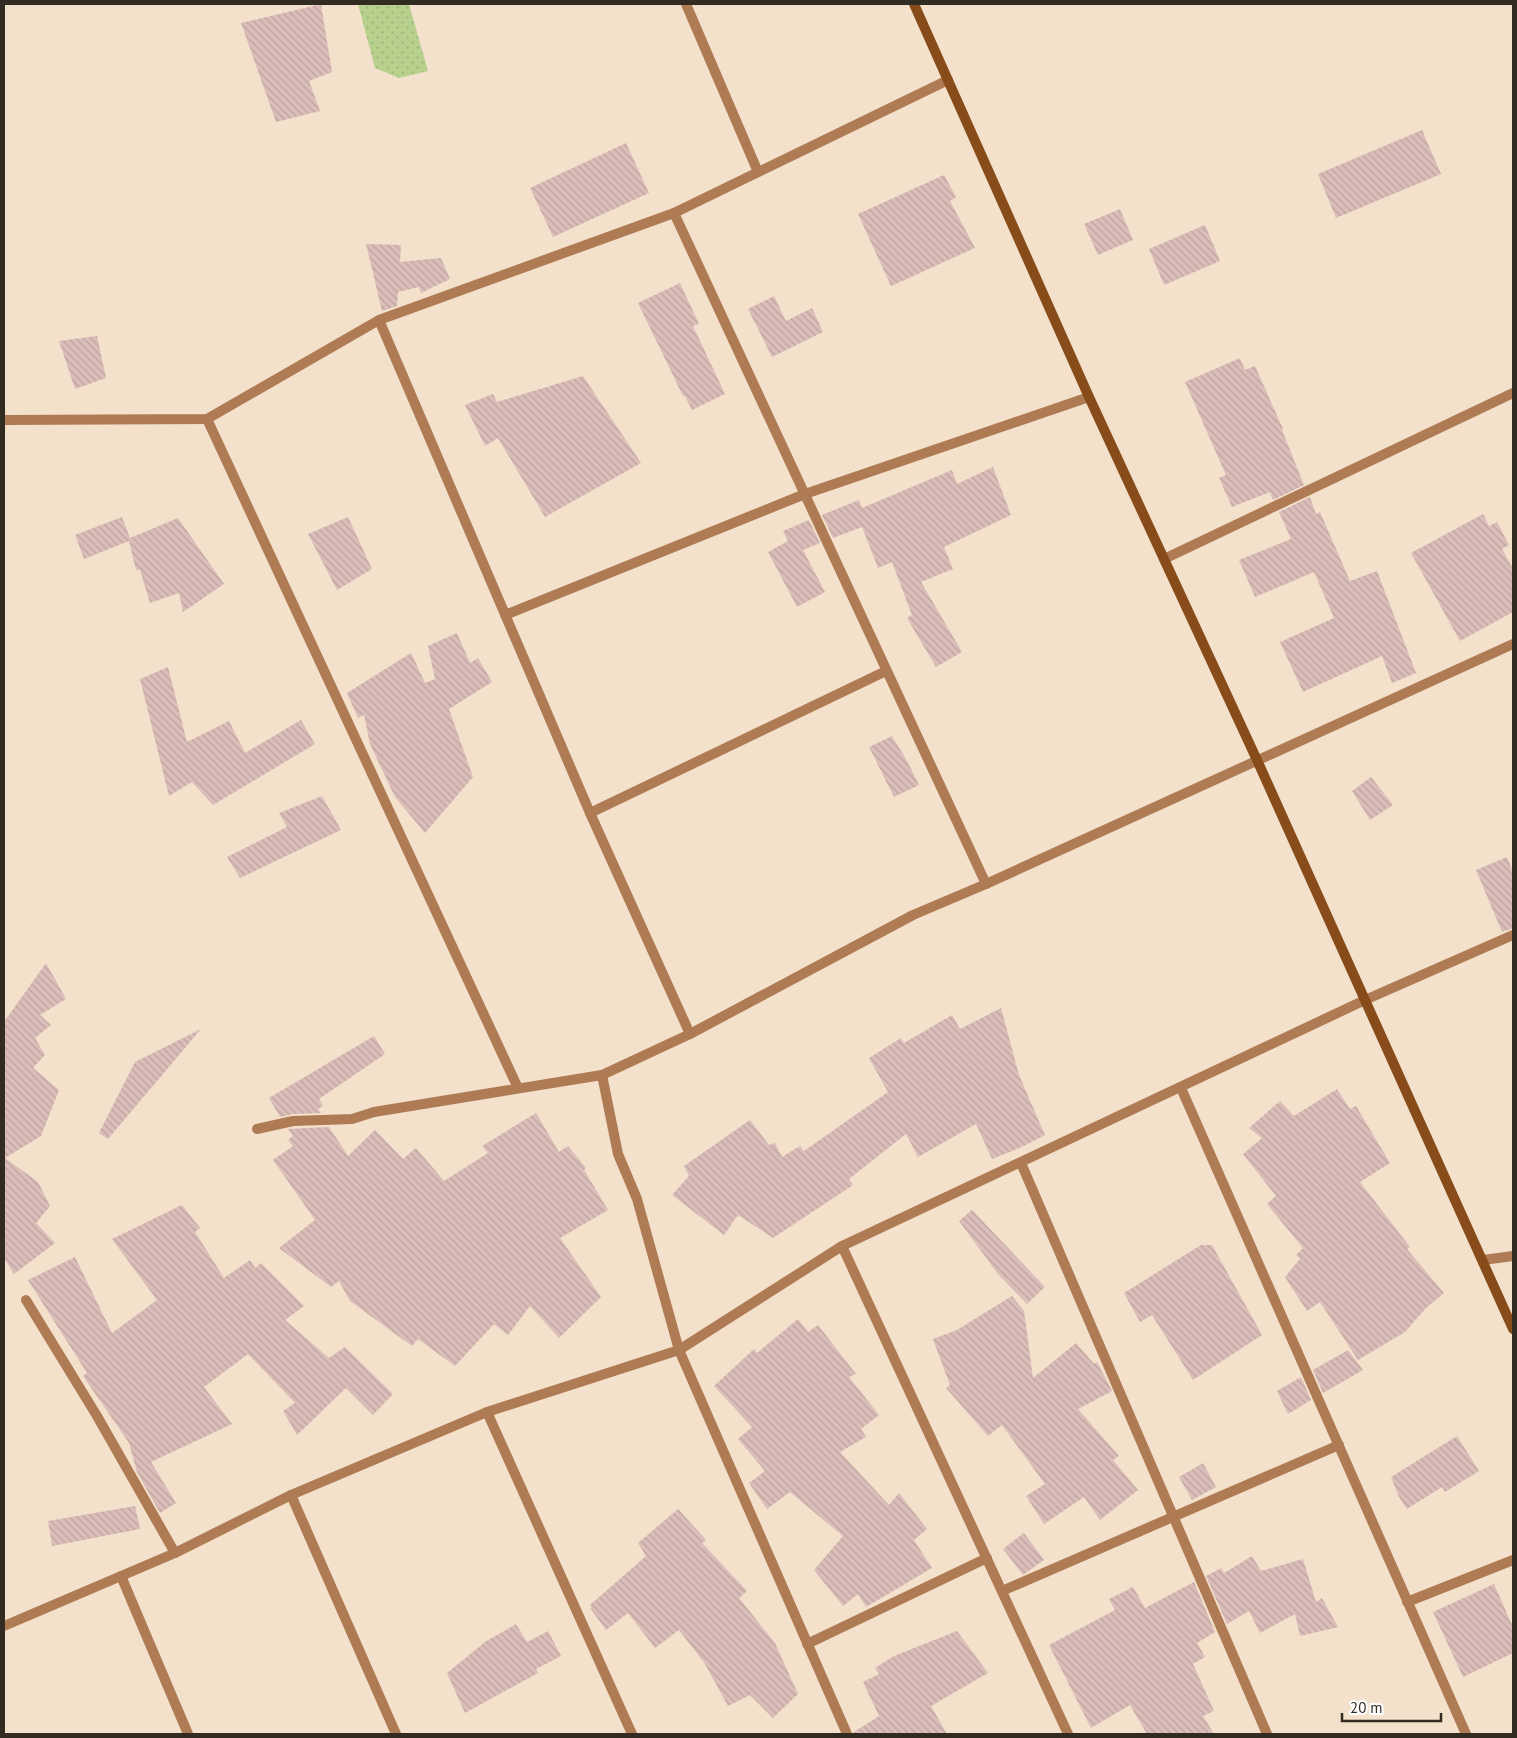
<svg xmlns="http://www.w3.org/2000/svg" width="1517" height="1738" viewBox="0 0 1517 1738" font-family="'PT Sans',sans-serif">
	<style>
		.grass { fill: url(#grass-dots) }
		.building { fill: url(#building-back-hatch) }
		.lines { fill: none; stroke-linecap: round; stroke-linejoin: round }
		.street { stroke: #af7b55; stroke-width: 10 }
		.secondary { stroke: #874c19; stroke-width: 10 }
	</style>
	<defs>
		<pattern id="grass-dots" width="8" height="8" patternUnits="userSpaceOnUse" patternTransform="scale(1.25)"><rect width="8" height="8" fill="#b7d08d"/><path d="M2 2h.1M6 6h.1" fill="none" stroke="#9eb379" stroke-width="1.8" stroke-linecap="round"/></pattern>
		<pattern id="building-back-hatch" width="6" height="6" patternUnits="userSpaceOnUse" patternTransform="scale(1.25)"><rect width="6" height="6" fill="#dbbdb9"/><path d="M-1 5l2 2M0 0l6 6M5-1l2 2" fill="none" stroke="#bca39f"/></pattern>
	</defs>
	<rect width="100%" height="100%" fill="#f3e1cb"/>
	<polygon class="grass" points="358,4 409,4 428,71 399,78 375,68"/>
	<g class="building">
		<polygon points="321,4 332,72 309,81 320,111 276,122 241,23"/>
		<polygon points="1422,130 1441,174 1336,218 1318,174"/>
		<polygon points="626,143 649,193 553,237 530,188"/>
		<polygon points="944,175 956,197 950,201 975,248 891,286 858,214"/>
		<polygon points="1120,209 1133,240 1098,255 1084,224"/>
		<polygon points="1205,225 1220,261 1164,285 1149,249"/>
		<polygon points="366,244 401,245 400,262 441,258 450,279 421,293 419,287 398,292 397,306 382,311"/>
		<polygon points="680,283 699,324 693,326 725,394 692,410 685,396 683,396 638,303"/>
		<polygon points="774,296 786,321 812,308 823,332 772,357 748,309"/>
		<polygon points="97,336 106,378 75,389 59,341"/>
		<polygon points="1240,358 1245,370 1255,366 1283,429 1282,430 1304,485 1273,500 1270,492 1232,507 1219,478 1226,475 1185,382"/>
		<polygon points="583,376 641,463 545,517 498,438 485,446 465,405 493,394 497,402"/>
		<polygon points="993,467 1011,515 944,547 953,569 921,582 962,652 936,667 907,618 912,615 892,562 878,568 862,527 833,538 822,515 859,500 862,508 952,470 957,484"/>
		<polygon points="1310,497 1316,514 1320,512 1350,581 1377,571 1416,673 1392,683 1382,656 1303,692 1280,642 1334,618 1314,572 1255,597 1239,560 1291,539 1279,512"/>
		<polygon points="1483,514 1489,526 1497,522 1509,545 1502,549 1513,569 1513,612 1460,641 1411,553"/>
		<polygon points="122,517 130,538 178,518 224,584 183,612 179,593 150,603 140,570 136,570 129,541 84,559 75,535"/>
		<polygon points="348,517 372,569 337,590 308,534"/>
		<polygon points="809,520 820,543 803,550 825,592 797,607 768,552 788,541 783,531"/>
		<polygon points="457,633 470,663 478,658 492,682 449,709 473,777 425,833 395,797 370,744 364,715 358,718 347,693 411,653 425,683 435,679 428,646"/>
		<polygon points="168,667 187,742 229,721 245,753 301,720 315,744 213,805 192,782 169,796 140,679"/>
		<polygon points="892,736 906,759 919,785 894,797 869,747"/>
		<polygon points="1371,777 1393,805 1370,820 1352,791"/>
		<polygon points="322,796 341,830 240,878 227,857 287,827 279,813"/>
		<polygon points="1507,857 1513,872 1513,928 1502,932 1476,870"/>
		<polygon points="46,963 66,999 40,1015 51,1025 35,1038 45,1055 33,1068 59,1090 41,1136 5,1158 38,1182 50,1206 36,1223 55,1243 14,1274 4,1258 4,1022"/>
		<polygon points="1001,1008 1019,1075 1045,1135 1024,1146 992,1159 976,1124 918,1157 906,1134 849,1179 853,1185 773,1238 738,1215 724,1235 672,1195 689,1176 684,1166 750,1120 769,1145 775,1143 782,1157 800,1146 804,1151 888,1092 869,1058 901,1038 904,1043 952,1015 960,1029"/>
		<polygon points="201,1029 108,1139 99,1133 135,1062"/>
		<polygon points="374,1036 385,1054 319,1099 323,1106 318,1109 321,1113 293,1114 280,1117 269,1098"/>
		<polygon points="1337,1089 1350,1109 1356,1106 1390,1163 1360,1182 1410,1247 1407,1249 1444,1293 1426,1308 1405,1332 1358,1360 1320,1302 1307,1311 1285,1277 1300,1259 1296,1255 1303,1248 1267,1204 1276,1196 1243,1154 1262,1138 1249,1128 1280,1101 1294,1116"/>
		<polygon points="536,1113 559,1152 568,1146 586,1168 584,1170 608,1210 560,1238 601,1297 559,1338 530,1306 508,1335 494,1324 455,1366 418,1339 412,1346 350,1301 339,1281 331,1287 279,1248 315,1220 273,1160 293,1146 288,1140 293,1136 288,1129 329,1127 348,1156 375,1130 403,1159 416,1148 444,1181 488,1153 482,1146"/>
		<polygon points="182,1205 200,1228 195,1232 224,1278 250,1260 255,1268 261,1263 304,1306 285,1320 329,1358 345,1347 393,1394 373,1415 346,1388 297,1435 283,1411 295,1403 248,1354 204,1387 232,1424 151,1462 176,1503 160,1513 137,1472 129,1443 83,1376 87,1373 28,1280 75,1257 112,1333 157,1300 112,1239"/>
		<polygon points="972,1210 1045,1287 1027,1304 998,1274 959,1221"/>
		<polygon points="1201,1245 1212,1245 1262,1335 1193,1380 1152,1315 1140,1322 1124,1293"/>
		<polygon points="1012,1296 1024,1311 1033,1378 1076,1343 1094,1364 1097,1362 1112,1391 1078,1409 1119,1456 1113,1460 1138,1490 1100,1520 1084,1497 1044,1524 1026,1496 1045,1484 1002,1425 988,1436 946,1388 950,1385 933,1339 957,1330"/>
		<polygon points="798,1319 808,1332 818,1325 856,1374 849,1377 879,1415 861,1429 866,1437 840,1452 889,1505 899,1493 927,1529 914,1540 932,1568 866,1607 858,1594 843,1606 814,1570 843,1536 790,1492 767,1509 749,1483 765,1471 738,1439 752,1427 714,1386 754,1349 757,1353"/>
		<polygon points="1348,1350 1363,1370 1323,1393 1313,1370"/>
		<polygon points="1301,1377 1311,1400 1288,1414 1277,1391"/>
		<polygon points="1457,1436 1479,1471 1445,1492 1442,1487 1407,1509 1399,1497 1391,1477"/>
		<polygon points="1203,1463 1216,1487 1192,1500 1179,1477"/>
		<polygon points="135,1506 140,1529 52,1546 48,1521"/>
		<polygon points="678,1509 706,1540 702,1543 747,1591 739,1598 775,1643 798,1694 773,1718 750,1695 728,1706 705,1664 679,1630 655,1648 628,1613 606,1630 590,1608 592,1607 590,1605 646,1556 638,1543"/>
		<polygon points="1024,1533 1044,1560 1023,1575 1003,1549"/>
		<polygon points="1252,1556 1261,1571 1303,1559 1316,1602 1322,1598 1338,1627 1300,1636 1295,1614 1260,1633 1249,1611 1227,1624 1206,1576 1221,1568 1224,1573"/>
		<polygon points="1194,1582 1215,1632 1197,1643 1205,1657 1193,1664 1214,1711 1203,1716 1214,1734 1147,1734 1130,1705 1091,1728 1049,1645 1115,1610 1109,1599 1133,1587 1145,1608"/>
		<polygon points="1494,1584 1513,1627 1513,1653 1463,1677 1433,1612"/>
		<polygon points="516,1624 527,1642 548,1631 561,1656 536,1669 538,1673 465,1713 447,1673 485,1642"/>
		<polygon points="957,1631 988,1673 931,1706 947,1734 854,1734 854,1732 879,1716 863,1682 879,1674 875,1668 894,1656"/>
	</g>
	<g class="lines">
		<g class="street">
			<polyline points="686,4 758,172"/>
			<polyline points="674,213 986,884"/>
			<polyline points="379,320 590,813 690,1034"/>
			<polyline points="207,419 518,1088"/>
			<polyline points="4,420 207,419 379,320 674,213 948,80"/>
			<polyline points="1164,559 1513,393"/>
			<polyline points="505,615 805,494 1089,397"/>
			<polyline points="590,813 886,671"/>
			<polyline points="1181,1088 1466,1734"/>
			<polyline points="257,1129 293,1121 352,1119 374,1112 602,1075"/>
			<polyline points="1021,1163 1267,1734"/>
			<polyline points="842,1246 1068,1734"/>
			<polyline points="1483,1260 1513,1256"/>
			<polyline points="26,1300 97,1416 175,1553"/>
			<polyline points="487,1412 632,1734"/>
			<polyline points="291,1495 396,1734"/>
			<polyline points="121,1576 188,1734"/>
			<polyline points="1002,1591 1339,1445"/>
			<polyline points="1407,1602 1513,1560"/>
			<polyline points="4,1626 175,1553 291,1495 487,1412 679,1350 842,1246 1365,1000 1513,935"/>
			<polyline points="807,1644 987,1558"/>
			<polyline points="847,1734 679,1350 637,1199 618,1154 602,1075 690,1034 913,915 986,884 1513,644"/>
		</g>
		<polyline class="secondary" points="914,4 1089,397 1257,760 1513,1329"/>
	</g>
	<rect width="1517" height="1738" fill="none" stroke="#312b22" stroke-width="10"/>
	<path d="M1342 1713v8h99v-8" fill="none" stroke="#312b22" stroke-width="2.5"/>
	<text x="1350" y="1713" font-size="15" fill="#312b22" stroke="#ffffff" stroke-width="4" paint-order="stroke">20 m</text>
</svg>
